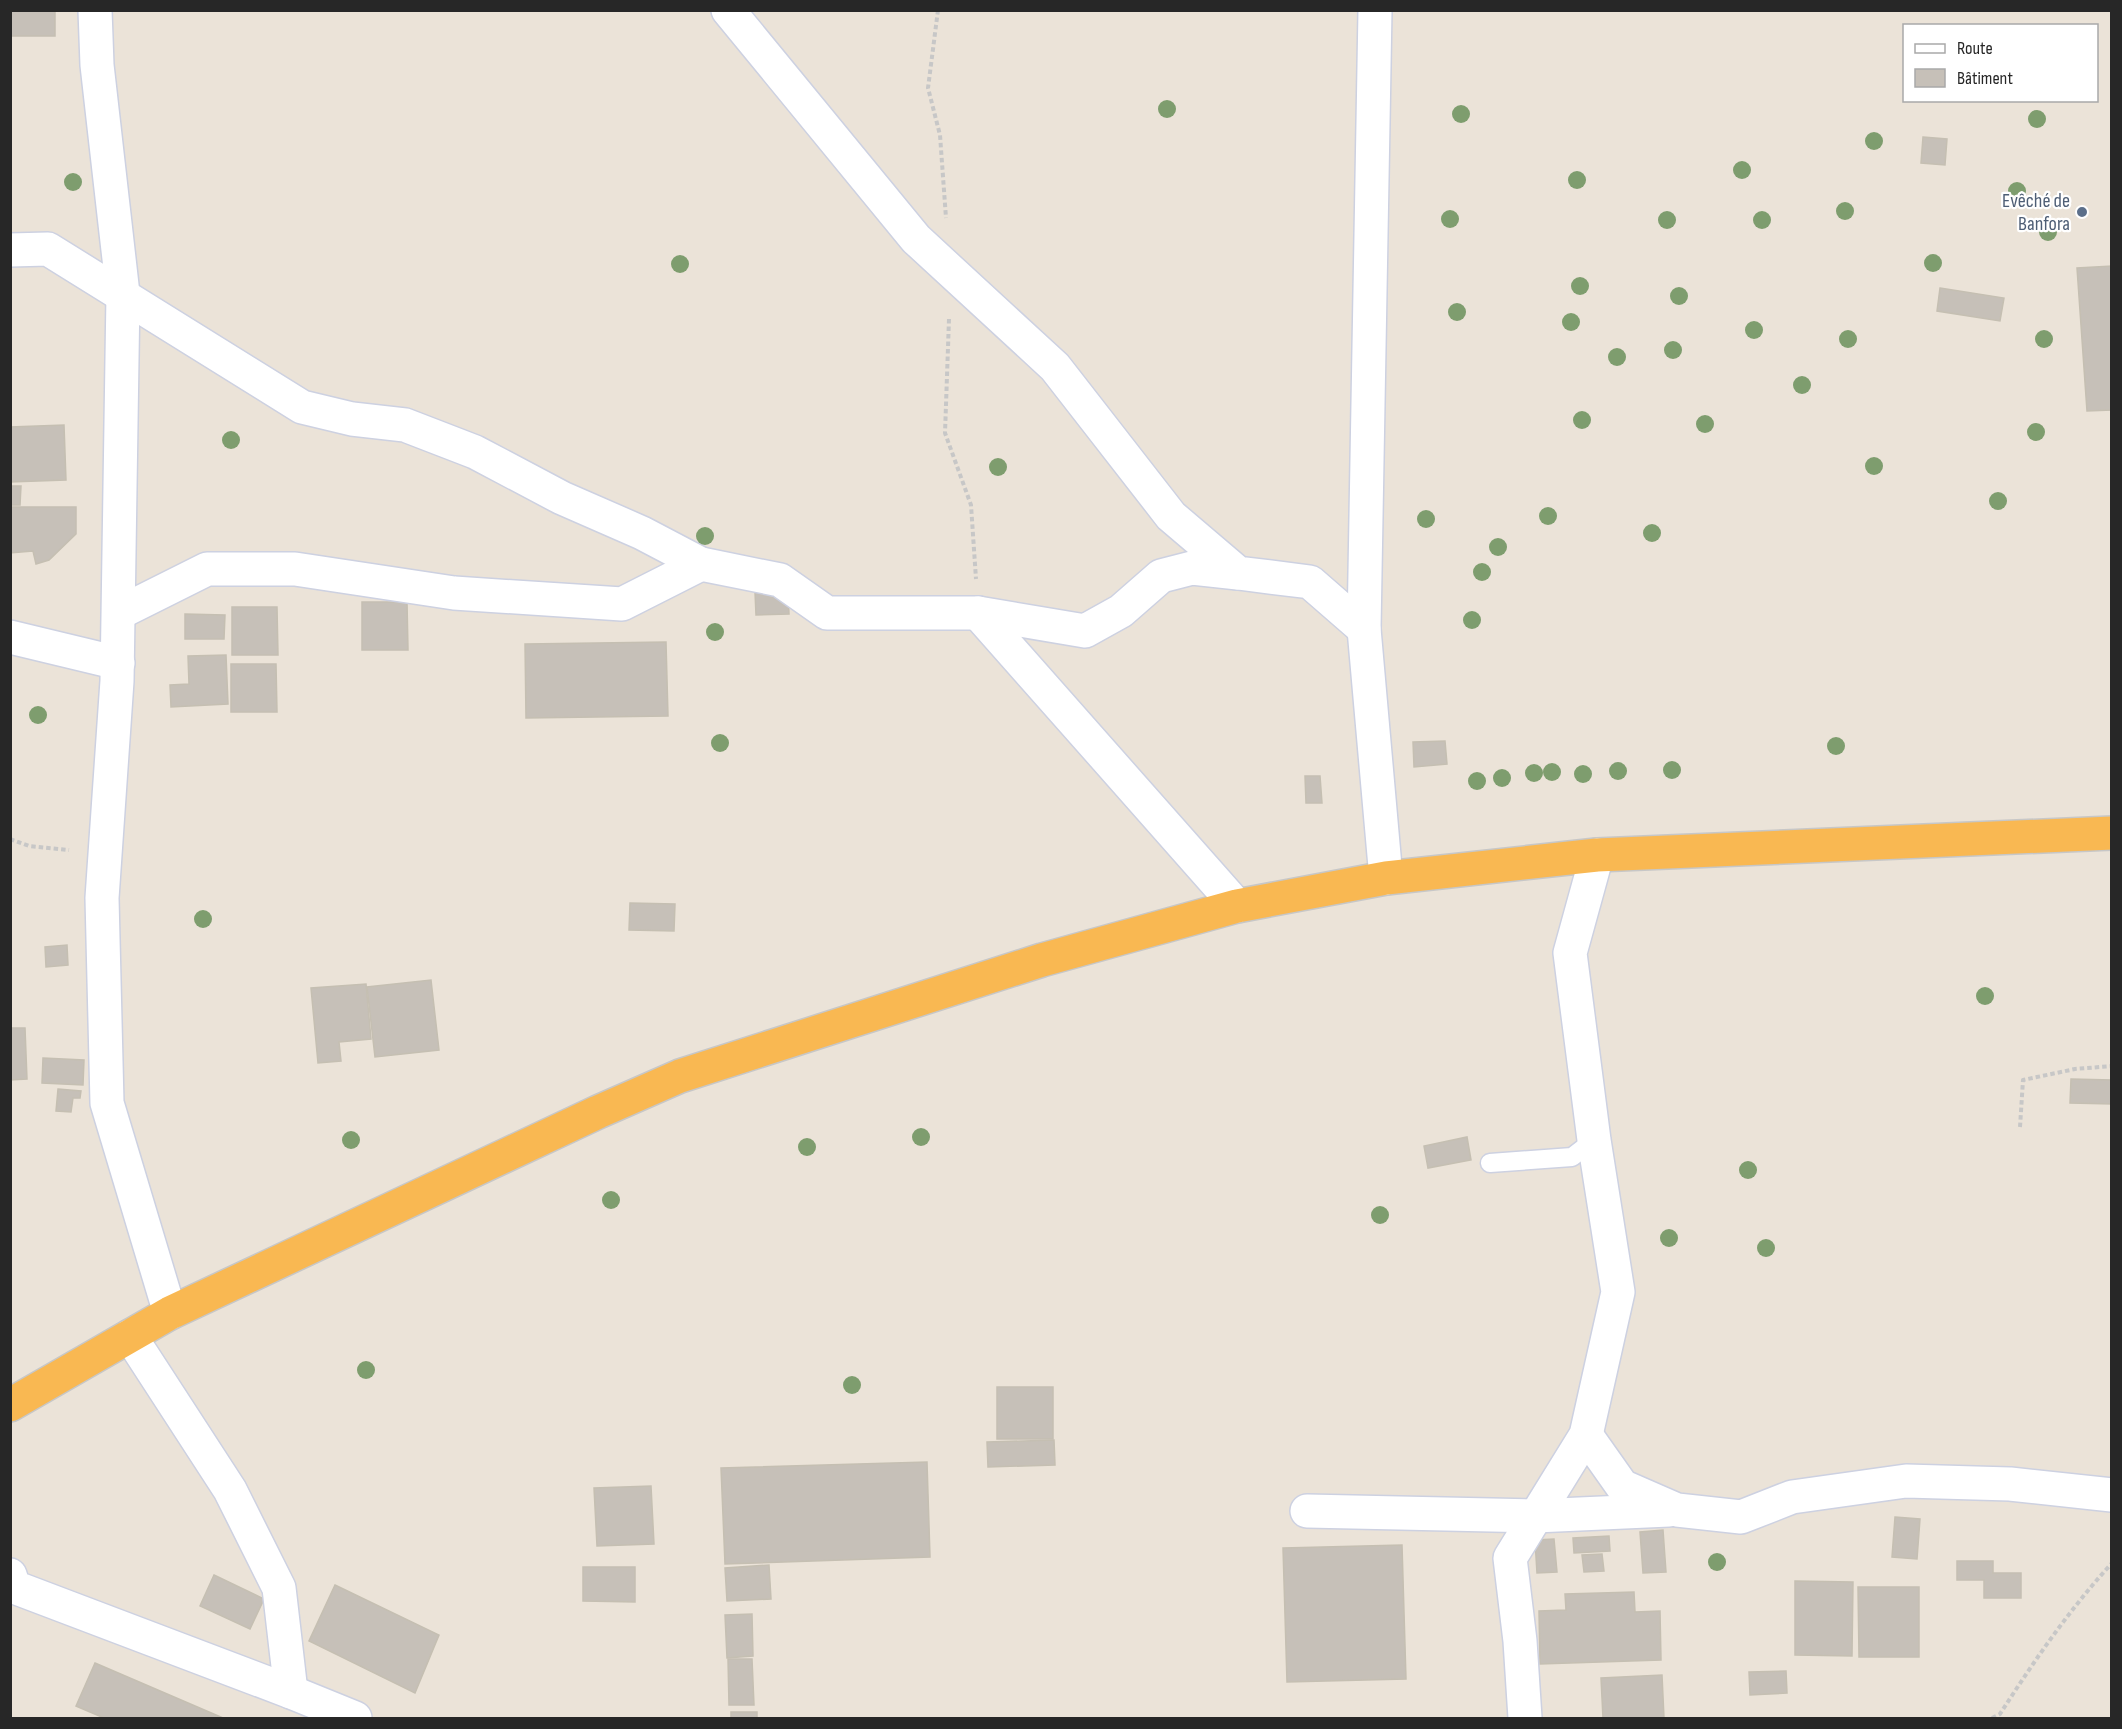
<svg xmlns="http://www.w3.org/2000/svg" width="2122" height="1729" viewBox="0 0 2122 1729" font-family="'Sofia Sans Condensed',sans-serif">
	<style>
		.building { fill: #c6c0b8; stroke: #c5bfb2; stroke-width: 1.5 }
		.lines { fill: none; stroke-linecap: round; stroke-linejoin: round }
		.service-casing { stroke: #cdd1e1; stroke-width: 21 }
		.minor-casing { stroke: #cdd1e1; stroke-width: 36 }
		.trunk-casing { stroke: #c7c7c7; stroke-width: 36 }
		.path { stroke: #c7c7c7; stroke-width: 4; stroke-dasharray: 4.5 3; stroke-linecap: butt }
		.service { stroke: #fff; stroke-width: 18 }
		.minor { stroke: #fff; stroke-width: 33 }
		.trunk { stroke: #f9b852; stroke-width: 33 }
		.tree { fill: #7e9d6e }
		.service-dot { fill: #5c6f8a; stroke: #fff; stroke-width: 2 }
		.labels { text-anchor: middle; dominant-baseline: central; stroke-width: 4.5; stroke-linejoin: round; paint-order: stroke }
		.service-label { font-size: 20px; fill: #4e5e75; stroke: #fff; text-anchor: end }
	</style>
	<rect width="100%" height="100%" fill="#ebe3d8"/>
	<g class="building">
		<rect x="10" y="10" width="45" height="26"/>
		<polygon points="1923,137 1947,139 1945,165 1921,163"/>
		<polygon points="2112,266 2112,410 2087,411 2077,268"/>
		<polygon points="1940,288 2004,298 2000,321 1937,311"/>
		<polygon points="64,425 66,480 10,482 10,427"/>
		<polygon points="10,486 21,486 20,505 10,505"/>
		<polygon points="10,507 76,507 76,534 49,560 36,564 33,551 10,553"/>
		<polygon points="755,592 788,592 789,614 756,615"/>
		<polygon points="362,602 407,602 408,650 362,650"/>
		<polygon points="232,607 277,607 278,655 232,655"/>
		<polygon points="185,614 225,615 224,639 185,639"/>
		<polygon points="666,642 668,716 526,718 525,644"/>
		<polygon points="226,655 228,704 171,707 170,685 189,684 188,656"/>
		<polygon points="231,664 276,664 277,712 231,712"/>
		<polygon points="1445,741 1447,764 1414,767 1413,742"/>
		<polygon points="1305,776 1320,776 1322,803 1306,803"/>
		<polygon points="630,903 675,904 674,931 629,930"/>
		<polygon points="67,945 68,965 46,967 45,947"/>
		<polygon points="431,980 439,1050 375,1057 367,987"/>
		<polygon points="366,984 371,1039 339,1042 341,1061 318,1063 311,988"/>
		<polygon points="10,1028 25,1028 27,1079 10,1080"/>
		<polygon points="43,1058 84,1060 83,1085 42,1083"/>
		<polygon points="2071,1079 2112,1080 2112,1104 2070,1103"/>
		<polygon points="58,1089 81,1091 80,1098 73,1098 71,1112 56,1111"/>
		<polygon points="1467,1137 1471,1160 1428,1168 1424,1146"/>
		<rect x="997" y="1387" width="56" height="52"/>
		<polygon points="1054,1440 1055,1465 988,1467 987,1442"/>
		<polygon points="927,1462 930,1557 725,1564 721,1468"/>
		<polygon points="651,1486 654,1544 597,1546 594,1488"/>
		<polygon points="1895,1517 1920,1519 1917,1559 1892,1557"/>
		<polygon points="1663,1530 1666,1572 1643,1573 1640,1532"/>
		<polygon points="1609,1536 1610,1551 1574,1553 1573,1538"/>
		<polygon points="1554,1539 1557,1572 1537,1573 1535,1540"/>
		<polygon points="1402,1545 1406,1679 1287,1682 1283,1548"/>
		<polygon points="1602,1554 1604,1571 1584,1572 1582,1555"/>
		<polygon points="1957,1561 1993,1561 1993,1573 2021,1573 2021,1598 1984,1598 1984,1580 1957,1580"/>
		<polygon points="769,1565 771,1599 727,1601 725,1568"/>
		<polygon points="583,1567 635,1567 635,1602 583,1601"/>
		<polygon points="214,1575 264,1599 250,1629 200,1606"/>
		<polygon points="1795,1581 1853,1582 1852,1656 1795,1655"/>
		<polygon points="335,1585 439,1635 415,1693 309,1641"/>
		<polygon points="1858,1587 1919,1587 1919,1657 1859,1657"/>
		<polygon points="1634,1592 1635,1612 1660,1611 1661,1660 1540,1664 1539,1611 1566,1610 1565,1594"/>
		<polygon points="752,1614 753,1656 727,1658 725,1615"/>
		<polygon points="728,1659 752,1659 754,1705 729,1705"/>
		<polygon points="95,1663 223,1718 104,1718 76,1706"/>
		<polygon points="1786,1671 1787,1693 1750,1695 1749,1672"/>
		<polygon points="1662,1675 1664,1718 1603,1718 1601,1678"/>
		<rect x="731" y="1712" width="26" height="6"/>
	</g>
	<g class="lines">
		<g class="service-casing">
			<polyline id="service" points="1490,1163 1572,1157 1594,1140"/>
		</g>
		<g class="minor-casing">
			<g id="minor">
				<polyline points="95,10 97,65 123,294 117,681 102,898 107,1103 170,1313"/>
				<polyline points="728,10 916,239 1055,367 1171,516 1238,573 1310,582 1364,629"/>
				<polyline points="1375,10 1364,629 1386,878"/>
				<polyline points="10,250 48,249 302,407 352,419 405,425 475,452 562,498 642,533 701,564 780,580 827,613 978,613 1085,631 1121,611 1161,576 1192,568 1238,573"/>
				<polyline points="119,613 207,569 295,569 454,593 622,604 701,564"/>
				<polyline points="978,613 1237,906"/>
				<polyline points="10,637 118,663"/>
				<polyline points="130,1336 230,1490 279,1588 291,1692"/>
				<polyline points="1586,1435 1622,1486 1677,1510 1741,1517 1792,1497 1906,1481 2010,1484 2112,1495"/>
				<polyline points="1307,1511 1535,1516 1669,1510"/>
				<polyline points="10,1575 14,1587 291,1692 355,1718"/>
				<polyline points="1525,1718 1520,1641 1510,1558 1586,1435 1618,1292 1594,1140 1570,953 1597,855"/>
			</g>
		</g>
		<g class="trunk-casing">
			<polyline id="trunk" points="10,1405 170,1313 598,1112 680,1076 1042,960 1237,906 1386,878 1597,855 2112,833"/>
		</g>
		<g class="path">
			<polyline points="938,10 928,88 940,135 946,218"/>
			<polyline points="949,319 945,433 971,505 976,579"/>
			<polyline points="10,839 29,846 69,850"/>
			<polyline points="2020,1127 2023,1080 2075,1069 2112,1066"/>
			<path d="M1992,1718L2000,1714C2034,1661 2069,1610 2112,1563"/>
		</g>
		<use href="#service" class="service"/>
		<use href="#minor" class="minor"/>
		<use href="#trunk" class="trunk"/>
	</g>
	<g class="tree">
		<circle cx="1167" cy="109" r="9"/>
		<circle cx="1461" cy="114" r="9"/>
		<circle cx="2037" cy="119" r="9"/>
		<circle cx="1874" cy="141" r="9"/>
		<circle cx="1742" cy="170" r="9"/>
		<circle cx="1577" cy="180" r="9"/>
		<circle cx="73" cy="182" r="9"/>
		<circle cx="2017" cy="191" r="9"/>
		<circle cx="1845" cy="211" r="9"/>
		<circle cx="1450" cy="219" r="9"/>
		<circle cx="1667" cy="220" r="9"/>
		<circle cx="1762" cy="220" r="9"/>
		<circle cx="2048" cy="232" r="9"/>
		<circle cx="1933" cy="263" r="9"/>
		<circle cx="680" cy="264" r="9"/>
		<circle cx="1580" cy="286" r="9"/>
		<circle cx="1679" cy="296" r="9"/>
		<circle cx="1457" cy="312" r="9"/>
		<circle cx="1571" cy="322" r="9"/>
		<circle cx="1754" cy="330" r="9"/>
		<circle cx="1848" cy="339" r="9"/>
		<circle cx="2044" cy="339" r="9"/>
		<circle cx="1673" cy="350" r="9"/>
		<circle cx="1617" cy="357" r="9"/>
		<circle cx="1802" cy="385" r="9"/>
		<circle cx="1582" cy="420" r="9"/>
		<circle cx="1705" cy="424" r="9"/>
		<circle cx="2036" cy="432" r="9"/>
		<circle cx="231" cy="440" r="9"/>
		<circle cx="1874" cy="466" r="9"/>
		<circle cx="998" cy="467" r="9"/>
		<circle cx="1998" cy="501" r="9"/>
		<circle cx="1548" cy="516" r="9"/>
		<circle cx="1426" cy="519" r="9"/>
		<circle cx="1652" cy="533" r="9"/>
		<circle cx="705" cy="536" r="9"/>
		<circle cx="1498" cy="547" r="9"/>
		<circle cx="1482" cy="572" r="9"/>
		<circle cx="1472" cy="620" r="9"/>
		<circle cx="715" cy="632" r="9"/>
		<circle cx="38" cy="715" r="9"/>
		<circle cx="720" cy="743" r="9"/>
		<circle cx="1836" cy="746" r="9"/>
		<circle cx="1672" cy="770" r="9"/>
		<circle cx="1618" cy="771" r="9"/>
		<circle cx="1552" cy="772" r="9"/>
		<circle cx="1534" cy="773" r="9"/>
		<circle cx="1583" cy="774" r="9"/>
		<circle cx="1502" cy="778" r="9"/>
		<circle cx="1477" cy="781" r="9"/>
		<circle cx="203" cy="919" r="9"/>
		<circle cx="1985" cy="996" r="9"/>
		<circle cx="921" cy="1137" r="9"/>
		<circle cx="351" cy="1140" r="9"/>
		<circle cx="807" cy="1147" r="9"/>
		<circle cx="1748" cy="1170" r="9"/>
		<circle cx="611" cy="1200" r="9"/>
		<circle cx="1380" cy="1215" r="9"/>
		<circle cx="1669" cy="1238" r="9"/>
		<circle cx="1766" cy="1248" r="9"/>
		<circle cx="366" cy="1370" r="9"/>
		<circle cx="852" cy="1385" r="9"/>
		<circle cx="1717" cy="1562" r="9"/>
	</g>
	<circle class="service-dot" cx="2082" cy="212" r="6"/>
	<g class="labels">
		<g class="service-label">
			<text x="2070" y="201">Evêché de<tspan x="2070" dy="23">Banfora</tspan></text>
		</g>
	</g>
	<rect width="2122" height="1729" fill="none" stroke="#272727" stroke-width="24"/>
	<rect x="1903" y="24" width="195" height="78" fill="#ffffff" stroke="#a9a9a9" stroke-width="1.5"/>
	<rect x="1915" y="44" width="30" height="9" fill="#ffffff" stroke="#a9a9a9" stroke-width="1.5"/>
	<text x="1957" y="54" font-size="18" fill="#272727">Route</text>
	<rect x="1915" y="69" width="30" height="18" fill="#c6c0b8" stroke="#a9a9a9" stroke-width="1.5"/>
	<text x="1957" y="84" font-size="18" fill="#272727">Bâtiment</text>
</svg>
